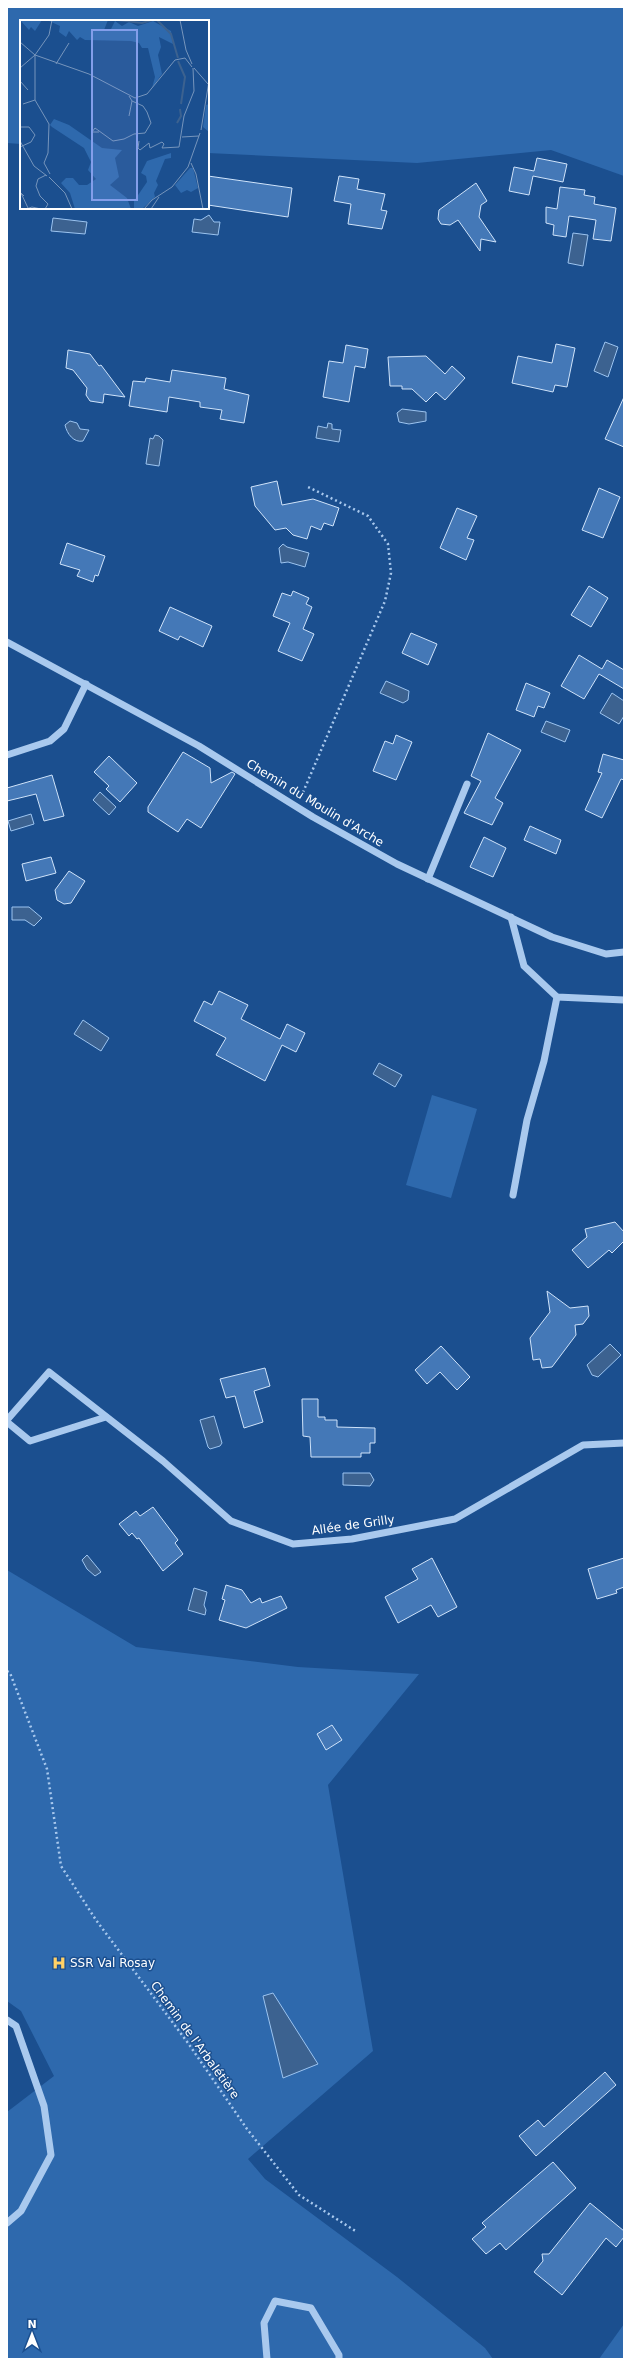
<svg xmlns="http://www.w3.org/2000/svg" width="631" height="2366" viewBox="0 0 631 2366" font-family="'DejaVu Sans',sans-serif">
	<style>
		.green { fill: #2e69ad }
		.water { fill: #3c6290; stroke: #9cc4f0 }
		.building { fill: #4478b7; stroke: #cfe3fa }
		.lines { fill: none; stroke-linecap: round; stroke-linejoin: round }
		.path { stroke: #a9c9ee; stroke-width: 2.5; stroke-dasharray: 2 3; stroke-linecap: butt }
		.minor { stroke: #a9c9ee; stroke-width: 7 }
		.labels { text-anchor: middle; dominant-baseline: central; stroke-width: 3; stroke-linejoin: round; paint-order: stroke }
		.street-label { font-size: 12px; fill: #fff; stroke: #1b4f8f }
		.poi-label { font-size: 12px; fill: #fff; stroke: #1b4f8f; text-anchor: start }
		.inset-river { fill: none; stroke: #3c6290; stroke-width: 2 }
		.inset-road { fill: none; stroke: #7695bc; stroke-width: 1 }
		.view { fill: #839eea; fill-opacity: 0.15; stroke: #839eea; stroke-width: 2 }
		.inset-edge { fill: none; stroke: #fff; stroke-width: 2 }
	</style>
	<rect width="100%" height="100%" fill="#1b4f8f"/>
	<g class="green">
		<polygon points="7,7 624,7 624,176 551,150 417,163 208,153 208,21 21,21 21,144 7,143"/>
		<polygon points="432,1095 477,1109 451,1198 406,1185"/>
		<polygon points="7,1570 136,1647 298,1667 419,1674 328,1785 373,2051 248,2159 265,2179 397,2277 485,2348 493,2359 7,2359 7,2112 54,2076 21,2011 7,2001"/>
		<polygon points="624,2324 624,2359 599,2359"/>
	</g>
	<g class="water">
		<polygon points="209,215 214,222 220,222 218,235 192,232 194,219 201,220"/>
		<polygon points="53,218 87,222 85,234 51,231"/>
		<polygon points="573,233 588,235 583,266 568,263"/>
		<polygon points="605,342 618,347 608,377 594,371"/>
		<polygon points="402,409 426,412 426,421 409,424 399,422 397,413"/>
		<path d="M70,421L77,423L80,429L89,430L83,441C74,443 67,434 65,425Z"/>
		<polygon points="328,423 332,424 332,429 341,430 339,442 316,438 318,426 327,428"/>
		<polygon points="155,435 159,436 163,440 159,466 146,464 150,438 153,439"/>
		<polygon points="283,544 287,547 309,553 305,567 288,562 281,563 279,548"/>
		<polygon points="386,681 409,691 408,700 403,703 380,693"/>
		<polygon points="612,693 624,701 624,716 619,724 600,713"/>
		<polygon points="546,721 570,730 565,742 541,732"/>
		<polygon points="100,792 116,807 109,815 93,800"/>
		<polygon points="31,814 34,824 11,831 8,821"/>
		<polygon points="12,907 29,907 42,918 34,926 25,920 12,920"/>
		<polygon points="83,1020 109,1038 101,1051 74,1034"/>
		<polygon points="379,1063 402,1075 395,1087 373,1074"/>
		<polygon points="610,1344 621,1355 598,1377 592,1375 587,1365"/>
		<polygon points="214,1416 222,1443 220,1446 210,1449 208,1447 200,1420"/>
		<polygon points="343,1473 370,1473 374,1480 370,1486 343,1485"/>
		<polygon points="87,1555 101,1572 95,1576 87,1569 82,1560"/>
		<polygon points="194,1588 207,1592 204,1605 206,1610 205,1615 188,1610"/>
		<polygon points="273,1993 318,2064 283,2078 263,1996"/>
	</g>
	<g class="building">
		<polygon points="537,158 567,164 563,182 533,176 529,195 509,191 514,167 534,171"/>
		<polygon points="208,176 292,188 288,217 208,205"/>
		<polygon points="339,176 359,179 357,189 385,194 381,210 387,211 382,229 348,224 351,204 334,201"/>
		<polygon points="476,183 487,201 481,205 479,217 496,242 481,239 480,251 458,220 450,225 441,224 438,219 439,210"/>
		<polygon points="560,187 585,190 584,195 595,197 594,204 616,208 611,241 593,239 596,220 569,216 566,237 553,235 554,225 546,223 546,207 557,209"/>
		<polygon points="556,344 575,348 567,387 555,385 553,392 512,383 518,356 552,363"/>
		<polygon points="346,345 368,349 365,368 355,366 349,402 323,397 329,361 343,363"/>
		<polygon points="68,350 90,354 99,366 101,365 125,397 104,394 103,403 90,401 86,395 87,388 73,370 66,368"/>
		<polygon points="426,356 445,374 452,366 465,378 445,400 436,392 426,402 412,389 402,389 402,386 390,386 388,357"/>
		<polygon points="172,370 226,378 224,389 249,395 244,423 220,419 222,410 200,407 200,402 169,397 167,412 129,406 133,381 145,382 146,378 170,382"/>
		<polygon points="624,397 624,447 605,439"/>
		<polygon points="277,481 282,505 313,499 339,508 333,526 324,523 321,530 311,526 307,539 293,535 286,528 275,530 255,506 251,487"/>
		<polygon points="599,488 620,497 603,538 582,530"/>
		<polygon points="457,508 477,516 467,538 474,540 466,560 440,548"/>
		<polygon points="67,543 105,556 98,576 95,575 93,582 77,576 80,570 60,564"/>
		<polygon points="589,586 608,598 591,627 571,615"/>
		<polygon points="293,591 309,598 306,604 312,607 303,629 314,634 302,661 278,651 290,623 273,616 282,593 291,596"/>
		<polygon points="170,607 212,626 203,647 180,636 178,640 159,631"/>
		<polygon points="411,633 437,644 428,665 402,653"/>
		<polygon points="579,655 602,669 607,660 624,670 624,689 599,674 584,699 561,686"/>
		<polygon points="526,683 550,693 544,708 538,706 534,717 516,710"/>
		<polygon points="488,733 521,750 495,798 503,803 492,825 464,813 481,781 471,776"/>
		<polygon points="396,735 412,742 396,780 373,771 385,741 393,744"/>
		<polygon points="183,752 210,768 211,783 232,772 235,774 201,828 187,819 178,832 148,812 148,807"/>
		<polygon points="603,754 624,760 624,780 621,779 602,818 585,810 602,773 598,772"/>
		<polygon points="109,756 137,783 120,802 106,789 109,786 94,772"/>
		<polygon points="52,775 64,816 44,821 36,794 7,801 7,788"/>
		<polygon points="530,826 561,840 556,854 524,840"/>
		<polygon points="484,837 506,848 493,877 470,867"/>
		<polygon points="51,857 56,873 26,881 22,864"/>
		<polygon points="69,871 85,881 71,903 64,904 57,900 55,890"/>
		<polygon points="219,991 248,1005 241,1019 280,1039 287,1024 305,1033 296,1052 282,1045 265,1081 216,1055 226,1038 194,1021 204,1001 212,1005"/>
		<polygon points="615,1222 624,1232 624,1241 612,1253 609,1250 588,1268 572,1250 587,1237 585,1229"/>
		<polygon points="547,1291 570,1308 588,1306 589,1316 583,1324 575,1325 576,1335 552,1367 542,1368 540,1359 533,1360 530,1338 550,1312"/>
		<polygon points="441,1346 470,1377 457,1390 440,1372 427,1384 415,1370"/>
		<polygon points="265,1368 270,1386 254,1391 263,1422 244,1428 235,1396 226,1398 220,1379"/>
		<polygon points="302,1399 318,1399 318,1417 325,1417 325,1420 337,1420 337,1427 375,1428 375,1443 370,1443 370,1453 361,1453 361,1457 311,1457 310,1437 303,1436"/>
		<polygon points="153,1507 178,1540 175,1543 183,1554 163,1571 139,1538 137,1539 132,1533 129,1536 119,1524 136,1511 140,1516"/>
		<polygon points="432,1558 457,1607 438,1617 431,1605 398,1623 385,1597 418,1579 412,1569"/>
		<polygon points="624,1558 624,1587 616,1590 617,1593 597,1599 588,1569"/>
		<polygon points="226,1585 242,1590 251,1603 260,1598 262,1603 281,1596 287,1608 246,1628 219,1620 225,1600 222,1599"/>
		<polygon points="332,1725 342,1740 326,1750 317,1734"/>
		<polygon points="605,2072 616,2085 536,2156 519,2136 538,2120 544,2127"/>
		<polygon points="553,2162 576,2188 506,2250 500,2243 486,2254 472,2239 486,2227 482,2223"/>
		<polygon points="590,2203 624,2231 624,2237 616,2247 606,2238 562,2295 534,2272 543,2261 542,2254 549,2254"/>
	</g>
	<g class="lines">
		<g class="path">
			<polyline points="301,797 385,601 391,573 388,544 368,516 306,486"/>
			<polyline points="7,1671 10,1673 47,1769 61,1866 96,1920 188,2043 247,2129 299,2195 357,2232"/>
		</g>
		<g class="minor">
			<polyline points="7,642 199,746 313,817 397,864 552,937 606,954 624,952"/>
			<polyline points="7,755 50,741 64,729 86,684"/>
			<polyline points="428,879 467,784"/>
			<polyline points="511,917 524,966 557,997 624,1000"/>
			<polyline points="513,1195 527,1120 544,1061 557,997"/>
			<polyline points="7,1420 49,1372 163,1461 231,1521 293,1544 352,1539 455,1519 583,1445 624,1443"/>
			<polyline points="7,1422 30,1441 106,1417"/>
			<polyline points="7,2020 16,2026 44,2106 51,2155 21,2211 7,2223"/>
			<polyline points="267,2359 264,2323 275,2301 311,2308 339,2355 339,2359"/>
		</g>
	</g>
	<defs>
		<g id="hospital-bare" transform="scale(1.08)"><path d="M-5-5h3v3.5h4V-5h3V5h-3V1.5h-4V5h-3Z" fill="#ffd166" stroke="#1b4f8f" stroke-width="2.5" paint-order="stroke"/></g>
	</defs>
	<g fill-rule="evenodd">
		<use href="#hospital-bare" x="59" y="1963"/>
	</g>
	<g class="labels">
		<g class="street-label">
			<text transform="translate(315 803) rotate(31)">Chemin du Moulin d'Arche</text>
			<text transform="translate(353 1525) rotate(-8)">Allée de Grilly</text>
			<text transform="translate(195 2040) rotate(54)">Chemin de l'Arbalétière</text>
		</g>
		<g class="poi-label">
			<text x="70" y="1963">SSR Val Rosay</text>
		</g>
	</g>
	<g transform="translate(20 20)">
		<rect width="189" height="189" fill="#1b4f8f"/>
		<path d="M0,0H22L15,11L11,7L9,10ZM27,0H88L84,10L91,9L95,1L102,6L109,2L118,6L133,1L151,11L153,24L139,17L141,27L138,35L142,54L132,68L135,57L128,28H122L119,23L111,21L65,20L60,17L57,20L49,11L46,17L39,12L40,6ZM189,84L188,89L189,112L183,107L186,85ZM34,99L49,105L82,128L102,130L95,138L99,157L90,165L107,178L111,189H55L50,173L41,163L46,158H53L59,165H67L76,159L68,150L71,142L64,128L32,107L30,105ZM151,133V138L145,139L136,161L138,165L134,173L135,177L122,189H114V181L127,162L126,156L121,153L127,141ZM170,148H173L178,168L171,172L167,170L161,173L155,165Z" fill="#2e69ad"/>
		<path class="inset-river" d="M98,0L122,3L132,0M137,0L151,14L158,38M158,41L165,57L161,84M157,103L161,96L160,89"/>
		<path class="inset-road" d="M160,0L166,30L172,44M0,22L15,35L69,54L115,78L127,74L155,40L165,38L172,47M15,35V80L29,104L28,133L24,143L30,154M36,44L49,23M0,48L15,35L29,15L32,0M174,48L188,64M0,61L8,70M3,84L15,80M109,96L112,81M0,107H9L15,115L11,122L0,127M181,110L189,61M79,112H72L75,108L93,121L104,119L114,114L125,113L131,103L127,92L123,86L112,81L109,76M162,117L179,116M0,121L14,146L27,156M119,121L118,128L120,130L129,123L130,128L142,122L144,124L142,128L159,127L164,96L174,71L173,48M171,143L176,154L183,189M29,157L45,173L52,189M4,176L1,173L8,188M6,189L12,187L21,189M25,189L28,184L20,176L16,166L18,159L26,155M124,189L132,180L152,167L168,147L180,113M131,189L139,177"/>
		<path class="view" d="M72,10H117V180H72Z"/>
		<rect width="189" height="189" class="inset-edge"/>
	</g>
	<rect width="631" height="2366" fill="none" stroke="#ffffff" stroke-width="16"/>
	<g transform="translate(32 2334)" stroke="#1b4f8f" stroke-width="3" paint-order="stroke">
	<path d="M0-3L7 15L0 10L-7 15Z" fill="#ffffff"/>
	<text y="-6" font-size="11" font-weight="bold" text-anchor="middle" fill="#ffffff">N</text>
	</g>
</svg>
